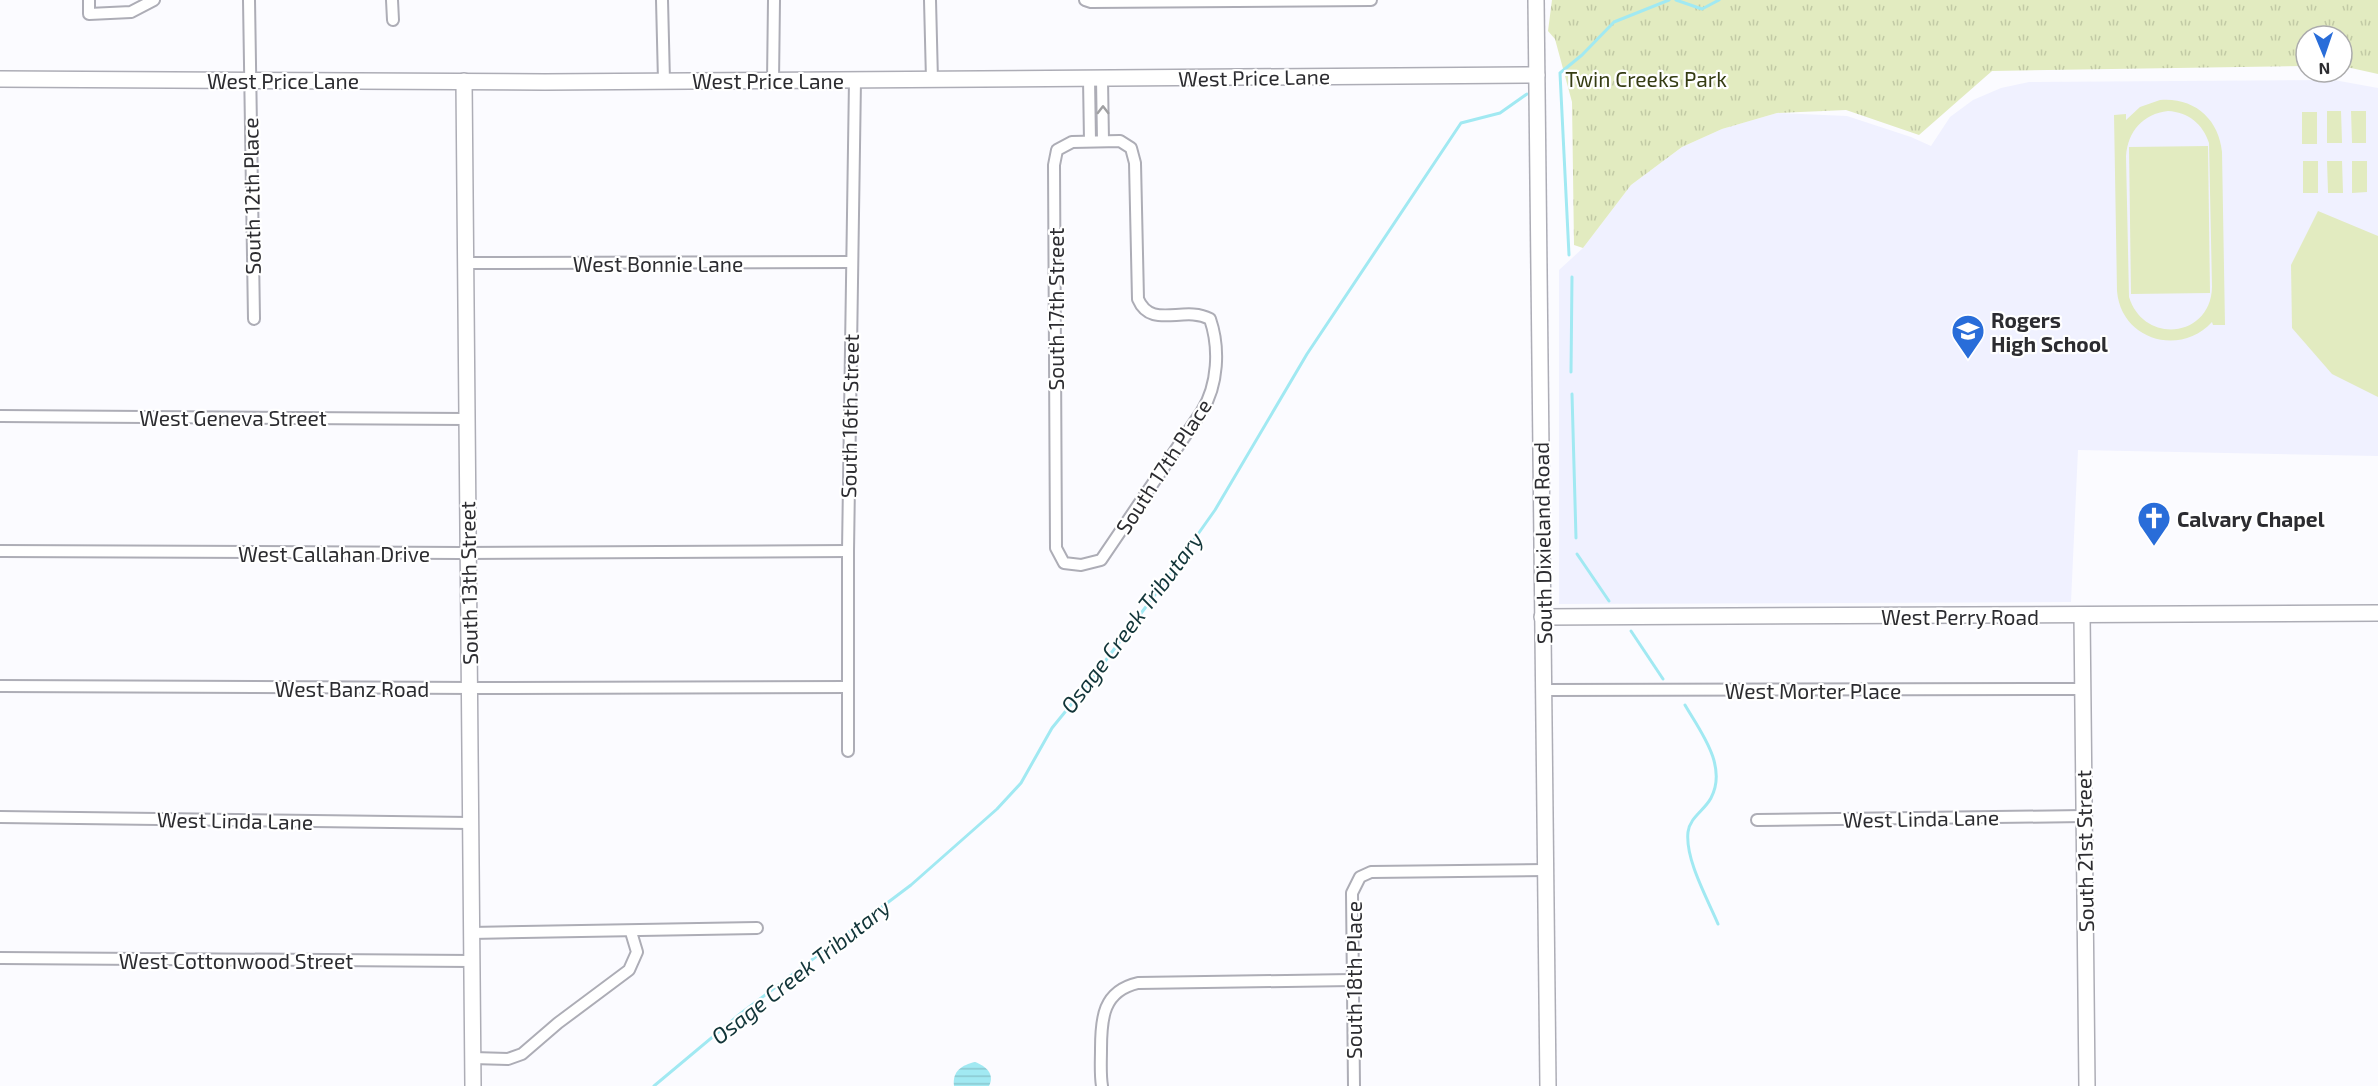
<svg xmlns="http://www.w3.org/2000/svg" width="2378" height="1086" viewBox="0 0 2378 1086" font-family="'Exo 2',sans-serif">
	<style>
		.built { fill: #f0f1ff }
		.park { fill: url(#park-tufts) }
		.pitch { fill: #e2ebc0; fill-rule: evenodd }
		.water { fill: url(#water-rules) }
		.lines { fill: none; stroke-linecap: round; stroke-linejoin: round }
		.stream { stroke: #a1e9f2; stroke-width: 3 }
		.street-casing { stroke: #adadb6; stroke-width: 14 }
		.secondary-casing { stroke: #adadb6; stroke-width: 18 }
		.street { stroke: #fff; stroke-width: 10 }
		.secondary { stroke: #fff; stroke-width: 15 }
		.oneway { stroke: #a0a0a2 }
		.labels { text-anchor: middle; dominant-baseline: central; stroke-width: 4.5; stroke-linejoin: round; paint-order: stroke }
		.street-label { font-size: 21px; fill: #2c2c30; stroke: #fff }
		.park-label { font-size: 21px; fill: #353c13; stroke: #fff }
		.poi-label { font-size: 21px; font-weight: bold; fill: #2c2c30; stroke: #fff; text-anchor: start }
		.water-label { font-size: 22px; font-style: italic; fill: #123539; stroke: #fff }
	</style>
	<defs>
		<pattern id="park-tufts" width="24" height="20" patternUnits="userSpaceOnUse" patternTransform="scale(1.5)"><rect width="24" height="20" fill="#e2ebc0"/><path d="M3 7l-1-3M5 7V3M7 7l1-3M15 17l-1-3M17 17v-4M19 17l1-3" fill="none" stroke="#c2caa5"/></pattern>
		<pattern id="water-rules" width="6" height="5" patternUnits="userSpaceOnUse" patternTransform="scale(1.5)"><rect width="6" height="5" fill="#a1e9f2"/><path d="M0 2.5h6" fill="none" stroke="#8bc8d0"/></pattern>
	</defs>
	<rect width="100%" height="100%" fill="#fbfbff"/>
	<polygon class="built" points="2334,80 2378,88 2378,456 2078,450 2071,602 1559,604 1559,270 1583,248 1631,185 1682,147 1722,129 1777,113 1847,116 1911,137 1931,146 1950,117 1973,100 2001,88 2029,82"/>
	<polygon class="park" points="1552,0 2378,0 2378,74 2342,66 2342,36 2306,36 2306,66 1992,71 1919,135 1846,110 1777,113 1722,129 1682,147 1631,185 1583,248 1574,245 1572,102 1555,39 1548,31"/>
	<g class="pitch">
		<path d="M2160,100C2194,97 2219,119 2222,152L2225,325H2213L2212,322C2180,357 2121,340 2117,291L2114,115L2126,114V120L2140,107ZM2168,111C2188,112 2203,124 2209,143L2212,287C2211,338 2144,345 2129,297L2126,156C2128,131 2143,114 2168,111Z"/>
		<polygon points="2327,111 2341,111 2342,143 2327,143"/>
		<polygon points="2351,111 2366,111 2366,143 2352,143"/>
		<rect x="2302" y="112" width="15" height="32"/>
		<polygon points="2208,146 2210,293 2131,294 2129,147"/>
		<rect x="2303" y="161" width="15" height="32"/>
		<polygon points="2327,161 2342,161 2343,193 2328,193"/>
		<polygon points="2352,161 2367,161 2367,192 2352,193"/>
		<polygon points="2318,211 2378,236 2378,397 2332,374 2292,328 2291,265"/>
	</g>
	<path class="water" d="M975,1062C986,1066 995,1074 989,1086H954C952,1071 962,1065 975,1062Z"/>
	<g class="lines">
		<g class="stream">
			<polyline points="1676,0 1702,9 1719,0"/>
			<polyline points="1569,255 1560,73 1582,55 1614,22 1669,0"/>
			<polyline points="1571,372 1572,277"/>
			<polyline points="1572,394 1576,538"/>
			<polyline points="1577,554 1609,601"/>
			<polyline points="1631,631 1663,679"/>
			<path d="M1685,705C1700,731 1728,766 1711,798C1704,811 1690,817 1688,832C1685,859 1707,898 1718,924"/>
			<polyline points="654,1086 740,1014 911,885 997,809 1021,783 1052,728 1091,680 1157,592 1215,510 1307,354 1461,123 1500,113 1527,94"/>
		</g>
		<g class="street-casing">
			<g id="street">
				<polyline points="89,0 89,14 131,12 154,0"/>
				<polyline points="249,0 254,319"/>
				<polyline points="392,0 393,20"/>
				<polyline points="662,0 664,81"/>
				<polyline points="930,0 932,80"/>
				<polyline points="1085,0 1091,2 1371,0"/>
				<polyline points="1089,79 1090,141"/>
				<polyline points="1102,79 1103,141"/>
				<polyline points="773,81 774,0"/>
				<path d="M1120,141L1131,148L1135,163L1138,299C1151,330 1184,305 1210,319C1220,348 1218,385 1202,411L1101,560L1081,565L1064,563L1056,548L1054,165L1057,150L1072,142Z"/>
				<polyline points="465,263 852,262"/>
				<polyline points="0,416 466,419"/>
				<polyline points="0,551 462,553 848,551"/>
				<polyline points="0,686 475,688 848,687"/>
				<polyline points="1543,690 2082,689"/>
				<polyline points="848,751 848,551 855,80"/>
				<polyline points="0,817 470,823"/>
				<polyline points="1757,820 2084,816"/>
				<polyline points="471,933 757,928"/>
				<polyline points="0,958 472,961"/>
				<polyline points="473,1058 508,1059 522,1054 558,1023 629,970 637,952 631,932"/>
				<path d="M1102,1086C1100,1074 1101,1061 1101,1049C1101,1018 1103,991 1138,983L1352,980"/>
				<polyline points="1354,1086 1352,893 1360,877 1371,872 1546,870"/>
			</g>
		</g>
		<g class="secondary-casing">
			<g id="secondary">
				<polyline points="1536,0 1548,1086"/>
				<polyline points="0,79 545,82 1537,75"/>
				<polyline points="464,81 473,1086"/>
				<polyline points="2082,615 2087,1086"/>
				<polyline points="1542,617 2378,613"/>
			</g>
		</g>
		<use href="#street" class="street"/>
		<use href="#secondary" class="secondary"/>
	</g>
	<defs><path id="oneway-chevron" d="M-2-3.5L2.5 0L-2 3.5" fill="none" stroke-width="1.6" stroke-linecap="round" stroke-linejoin="round" transform="scale(1.5)"/></defs>
	<use class="oneway" href="#oneway-chevron" transform="translate(1103 110) rotate(-90)"/>
	<defs>
		<g id="school-pin" transform="scale(1.725)"><path d="M0 17L-7.5 6A9.5 9.5 0 1 1 7.5 6Z" fill="#296dd9" stroke="#fff"/><path d="M0-5L7-2L0 1L-7-2ZM-4 1L0 2.5L4 1V4Q0 6-4 4Z" fill="#fff"/></g>
		<g id="church-pin" transform="scale(1.725)"><path d="M0 17L-7.5 6A9.5 9.5 0 1 1 7.5 6Z" fill="#296dd9" stroke="#fff"/><path d="M-1.2-6h2.4v3.5h3.3v2.4h-3.3V6h-2.4V-.1h-3.3v-2.4h3.3Z" fill="#fff"/></g>
	</defs>
	<g fill-rule="evenodd">
		<use href="#school-pin" x="1968" y="331"/>
		<use href="#church-pin" x="2154" y="518"/>
	</g>
	<g class="labels">
		<g class="street-label">
			<text transform="translate(1254 77) rotate(-1)">West Price Lane</text>
			<text x="283" y="80">West Price Lane</text>
			<text x="768" y="80">West Price Lane</text>
			<text transform="translate(251 196) rotate(-91)">South 12th Place</text>
			<text x="658" y="263">West Bonnie Lane</text>
			<text transform="translate(1055 309) rotate(-90)">South 17th Street</text>
			<text transform="translate(849 416) rotate(-89)">South 16th Street</text>
			<text x="233" y="417">West Geneva Street</text>
			<text transform="translate(1163 466) rotate(-57)">South 17th Place</text>
			<text transform="translate(1542 543) rotate(-91)">South Dixieland Road</text>
			<text x="334" y="553">West Callahan Drive</text>
			<text transform="translate(468 583) rotate(-91)">South 13th Street</text>
			<text x="1960" y="616">West Perry Road</text>
			<text x="352" y="688">West Banz Road</text>
			<text x="1813" y="690">West Morter Place</text>
			<text transform="translate(1921 818) rotate(-1)">West Linda Lane</text>
			<text transform="translate(235 820) rotate(1)">West Linda Lane</text>
			<text transform="translate(2084 851) rotate(-91)">South 21st Street</text>
			<text x="236" y="960">West Cottonwood Street</text>
			<text transform="translate(1353 980) rotate(-90)">South 18th Place</text>
		</g>
		<g class="park-label">
			<text x="1646" y="78">Twin Creeks Park</text>
		</g>
		<g class="poi-label">
			<text x="1991" y="319">Rogers<tspan x="1991" dy="24">High School</tspan></text>
			<text x="2177" y="518">Calvary Chapel</text>
		</g>
		<g class="water-label">
			<text transform="translate(1131 622) rotate(-53)">Osage Creek Tributary</text>
			<text transform="translate(800 971) rotate(-38)">Osage Creek Tributary</text>
		</g>
	</g>
	<g transform="translate(2324 54) rotate(178)"><circle r="28" fill="#ffffff" stroke="#ababac" stroke-width="1.5"/>
	<path d="M0-4.5L10 22L0 15L-10 22Z" fill="#296dd9"/>
	<text y="-9" font-size="16" font-weight="bold" text-anchor="middle" fill="#2c2c30">N</text>
	</g>
</svg>
